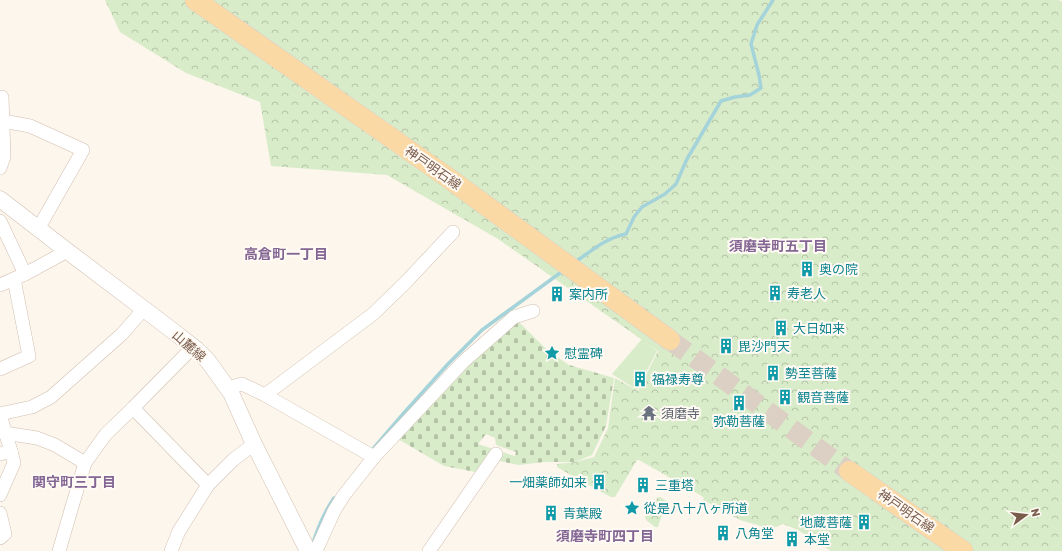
<svg xmlns="http://www.w3.org/2000/svg" width="1062" height="551" viewBox="0 0 1062 551" font-family="Rubik,'Noto Sans JP',sans-serif">
	<style>
		.forest { fill: url(#forest-crowns) }
		.cemetery { fill: url(#cemetery-stones); fill-rule: evenodd }
		.park { fill: #d8ecc9 }
		.lines { fill: none; stroke-linecap: round; stroke-linejoin: round }
		.stream { stroke: #a5d3da; stroke-width: 3.5 }
		.primary-tunnel { stroke: #dcd0c4; stroke-width: 20; stroke-dasharray: 20 10; stroke-linecap: butt }
		.minor-casing { stroke: #d1beb0; stroke-width: 14 }
		.tertiary-casing { stroke: #d1beb0; stroke-width: 17 }
		.primary-casing { stroke: #dad1cd; stroke-width: 21 }
		.minor { stroke: #fff; stroke-width: 13 }
		.tertiary { stroke: #fff; stroke-width: 16 }
		.primary { stroke: #fbd9a5; stroke-width: 20 }
		.labels { text-anchor: middle; dominant-baseline: central; stroke-width: 4; stroke-linejoin: round; paint-order: stroke }
		.street-label { font-size: 13px; fill: #7a5c4d; stroke: #fffaf3 }
		.culture-label { font-size: 13px; fill: #0d838f; stroke: #fffaf3; text-anchor: start }
		.worship-label { font-size: 13px; fill: #5b616d; stroke: #fffaf3; text-anchor: start }
		.neighbourhood-label { font-size: 14px; font-weight: bold; fill: #846695; stroke: #fffaf3 }
	</style>
	<defs>
		<pattern id="forest-crowns" width="20" height="18" patternUnits="userSpaceOnUse"><rect width="20" height="18" fill="#d8ecc9"/><path d="M2 6a3 3 0 1 1 6 0M12 15a3 3 0 1 1 6 0" fill="none" stroke="#b4c2a5"/></pattern>
		<pattern id="cemetery-stones" width="16" height="16" patternUnits="userSpaceOnUse"><rect width="16" height="16" fill="#d8ecc9"/><path d="M2 7V4a2 2 0 0 1 4 0v3zM10 15v-3a2 2 0 0 1 4 0v3z" fill="#b4c2a5"/></pattern>
	</defs>
	<rect width="100%" height="100%" fill="#fdf6ec"/>
	<g class="forest">
		<polygon points="105,0 1059,0 1062,2 1062,551 831,551 798,530 783,524 771,529 740,520 703,500 704,498 700,495 639,460 637,460 615,497 611,497 585,483 557,467 557,464 575,462 594,457 608,428 615,378 638,391 658,351 498,239 387,175 271,166 260,102 186,73 120,32"/>
		<polygon points="658,497 660,497 665,500 666,502 658,527 655,527 646,520 645,517"/>
	</g>
	<path class="cemetery" d="M518,321L547,350L569,365L614,378L606,426L592,455L575,462H544L519,465L490,459L481,473L444,466L398,439L478,356ZM486,434L495,438L496,445L516,452L515,456L478,444Z"/>
	<polygon class="park" points="642,339 657,351 637,390 612,374"/>
	<g class="lines">
		<g class="stream">
			<path d="M578,260C594,249 606,238 626,234L634,217L642,207L665,194L676,184L687,159L721,101L735,97L750,95L761,88L759,75L751,44L757,25L773,0"/>
			<polyline points="373,449 403,414 448,364 482,330 560,273"/>
			<path d="M314,540C319,525 325,511 334,498"/>
		</g>
		<polyline class="primary-tunnel" points="670,340 849,471"/>
		<g class="minor-casing">
			<g id="minor">
				<polyline points="3,121 30,126 83,150 38,229"/>
				<polyline points="0,168 4,157 2,97"/>
				<polyline points="0,221 25,274"/>
				<polyline points="0,285 25,274 60,255 66,250"/>
				<polyline points="0,369 29,356 14,279"/>
				<polyline points="231,393 235,386 242,384 265,395 374,457"/>
				<polyline points="265,395 373,314 405,283 453,232"/>
				<polyline points="133,408 208,485"/>
				<polyline points="0,414 32,407 51,397 122,334 144,309"/>
				<polyline points="0,415 11,451 0,454"/>
				<polyline points="6,435 11,434 37,438 55,445 85,463"/>
				<polyline points="0,495 14,463 11,451"/>
				<polyline points="0,513 5,534 0,538"/>
				<polyline points="59,551 71,510 85,463 106,434 133,408 193,347"/>
				<polyline points="171,551 179,531 208,485 233,460 254,444"/>
				<polyline points="316,551 334,511 344,495 374,457 463,362 514,317 533,311"/>
				<polyline points="429,551 496,454"/>
			</g>
		</g>
		<g class="tertiary-casing">
			<polyline id="tertiary" points="0,199 66,250 169,328 196,349 208,361 231,393 254,444 308,551"/>
		</g>
		<g class="primary-casing">
			<g id="primary">
				<polyline points="195,0 447,177 670,340"/>
				<polyline points="849,471 963,551"/>
			</g>
		</g>
		<use href="#minor" class="minor"/>
		<use href="#tertiary" class="tertiary"/>
		<use href="#primary" class="primary"/>
	</g>
	<defs>
		<g id="building-bare" transform="scale(1.2)"><path d="M-4-6H4V6H1V3H-1V6H-4ZM-2.5-4.3h1.7v1.8h-1.7ZM.8-4.3h1.7v1.8H.8ZM-2.5-1h1.7V.8h-1.7ZM.8-1h1.7V.8H.8Z" fill="#0f9aa8" stroke="#fffaf3" stroke-width="2.5" paint-order="stroke"/></g>
		<g id="sight-bare" transform="scale(1.2)"><path d="M0-6L1.8-2.2L6-1.7L2.9 1.2L3.7 5.4L0 3.3L-3.7 5.4L-2.9 1.2L-6-1.7L-1.8-2.2Z" fill="#0f9aa8" stroke="#fffaf3" stroke-width="2.5" paint-order="stroke"/></g>
		<g id="temple-bare" transform="scale(1.2)"><path d="M0-6L5-2H3V0L6.5 2.5H4V6H1.5V3h-3V6H-4V2.5H-6.5L-3 0V-2H-5Z" fill="#6b7280" stroke="#fffaf3" stroke-width="2.5" paint-order="stroke"/></g>
	</defs>
	<g fill-rule="evenodd">
		<use href="#building-bare" x="807" y="269"/>
		<use href="#building-bare" x="775" y="293"/>
		<use href="#building-bare" x="557" y="294"/>
		<use href="#building-bare" x="781" y="328"/>
		<use href="#building-bare" x="726" y="346"/>
		<use href="#sight-bare" x="552" y="353"/>
		<use href="#building-bare" x="773" y="373"/>
		<use href="#building-bare" x="640" y="379"/>
		<use href="#building-bare" x="785" y="397"/>
		<use href="#building-bare" x="739" y="403"/>
		<use href="#temple-bare" x="649" y="413"/>
		<use href="#building-bare" x="599" y="482"/>
		<use href="#building-bare" x="643" y="485"/>
		<use href="#sight-bare" x="632" y="508"/>
		<use href="#building-bare" x="551" y="513"/>
		<use href="#building-bare" x="864" y="522"/>
		<use href="#building-bare" x="723" y="533"/>
		<use href="#building-bare" x="792" y="539"/>
	</g>
	<g class="labels">
		<g class="street-label">
			<text transform="translate(433 168) rotate(35)">神戸明石線</text>
			<text transform="translate(189 346) rotate(41)">山麓線</text>
			<text transform="translate(906 511) rotate(35)">神戸明石線</text>
		</g>
		<g class="culture-label">
			<text x="819" y="269">奥の院</text>
			<text x="787" y="293">寿老人</text>
			<text x="569" y="294">案内所</text>
			<text x="793" y="328">大日如来</text>
			<text x="738" y="346">毘沙門天</text>
			<text x="564" y="353">慰霊碑</text>
			<text x="785" y="373">勢至菩薩</text>
			<text x="652" y="379">福禄寿尊</text>
			<text x="797" y="397">観音菩薩</text>
			<text x="739" y="421" text-anchor="middle">弥勒菩薩</text>
			<text x="587" y="482" text-anchor="end">一畑薬師如来</text>
			<text x="655" y="485">三重塔</text>
			<text x="644" y="508">從是八十八ヶ所道</text>
			<text x="563" y="513">青葉殿</text>
			<text x="852" y="522" text-anchor="end">地蔵菩薩</text>
			<text x="735" y="533">八角堂</text>
			<text x="804" y="539">本堂</text>
		</g>
		<g class="worship-label">
			<text x="661" y="413">須磨寺</text>
		</g>
		<g class="neighbourhood-label">
			<text x="778" y="246">須磨寺町五丁目</text>
			<text x="286" y="254">高倉町一丁目</text>
			<text x="74" y="482">関守町三丁目</text>
			<text x="605" y="536">須磨寺町四丁目</text>
		</g>
	</g>
	<g transform="translate(1026 515) rotate(75)" stroke="#fffaf3" stroke-width="3" paint-order="stroke">
	<path d="M0-3L7 15L0 10L-7 15Z" fill="#7a5c4d"/>
	<text y="-6" font-size="11" font-weight="bold" text-anchor="middle" fill="#7a5c4d">N</text>
	</g>
</svg>
